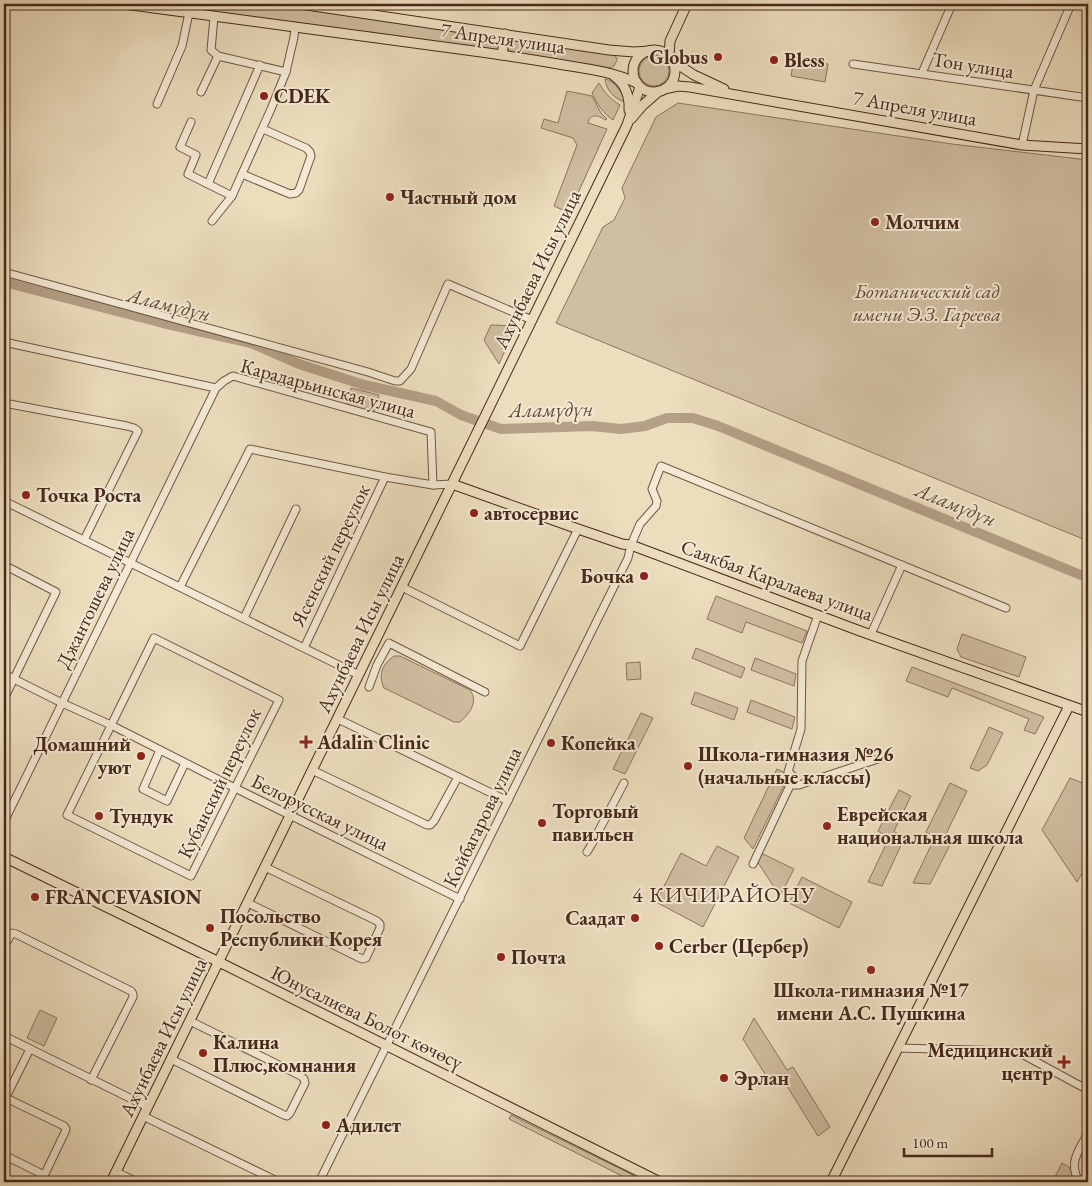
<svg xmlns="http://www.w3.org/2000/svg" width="1092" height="1186" viewBox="0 0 1092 1186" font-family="'EB Garamond',serif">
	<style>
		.green { fill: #d0bea1; stroke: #8c745e }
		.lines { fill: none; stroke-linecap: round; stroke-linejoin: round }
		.river { stroke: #b4a086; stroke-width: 10 }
		.minor-casing { stroke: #705643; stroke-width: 9 }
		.major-casing { stroke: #47291a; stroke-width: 11 }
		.minor { stroke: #f3e9d4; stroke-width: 7 }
		.major { stroke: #ecddbd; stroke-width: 9 }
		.poi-dot { fill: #8f2418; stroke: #f3e9d4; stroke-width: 2 }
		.labels { text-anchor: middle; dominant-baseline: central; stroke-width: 4; stroke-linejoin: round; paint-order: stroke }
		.street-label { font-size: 20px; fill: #47291a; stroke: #f3e9d4 }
		.poi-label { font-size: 20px; font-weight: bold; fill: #47291a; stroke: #f3e9d4; text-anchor: start }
		.park-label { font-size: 20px; font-style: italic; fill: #624735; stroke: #f3e9d4 }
		.water-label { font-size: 21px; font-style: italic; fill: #624735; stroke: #f3e9d4 }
		.quarter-label { font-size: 22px; letter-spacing: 1px; fill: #47291a; stroke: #f3e9d4 }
	</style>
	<rect width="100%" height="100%" fill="#ecddbd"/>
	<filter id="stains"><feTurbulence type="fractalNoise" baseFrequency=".004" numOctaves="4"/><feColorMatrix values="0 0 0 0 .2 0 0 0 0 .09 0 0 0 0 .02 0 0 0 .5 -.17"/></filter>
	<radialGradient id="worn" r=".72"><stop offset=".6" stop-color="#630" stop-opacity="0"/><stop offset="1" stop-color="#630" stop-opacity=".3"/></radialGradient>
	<g class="green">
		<polygon points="167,4 271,4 494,37 500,40 499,49 494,50 228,14"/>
		<polygon points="510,40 515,40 612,54 617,58 617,60 614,66 610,68 513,52 508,50 506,48 507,44"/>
		<circle cx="654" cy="71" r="15"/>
		<polygon points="794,58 828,64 825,82 791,76"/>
		<path d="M605,79C615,81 622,93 626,102C615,100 606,90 605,79Z"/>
		<path d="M599,83C605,93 610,99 620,105L613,120C603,113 597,104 592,93Z"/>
		<path d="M567,91L592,96L601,113L607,119L605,120C599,115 590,113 588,123L607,129L569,213L554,206L577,145L573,138L541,128L544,119L558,123Z"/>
		<polygon points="678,103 952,144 1088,160 1088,541 556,323 603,227 614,220 625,198 622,188 656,117"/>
		<polygon points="491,325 516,326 499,364 484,340"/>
		<polygon points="351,388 379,395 374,413 346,405"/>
		<polygon points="716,596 807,631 802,643 746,622 742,633 707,619"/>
		<polygon points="962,634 1026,657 1019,677 961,657 957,649"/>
		<polygon points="696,648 745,668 741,678 692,658"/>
		<path d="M394,656H400L470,690C479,702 469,714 460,722H454L384,688C378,674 382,665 394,656Z"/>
		<polygon points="755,658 796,674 794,686 751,670"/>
		<polygon points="640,662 641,679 627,680 626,663"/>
		<polygon points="912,667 1044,717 1035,734 1024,730 1029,719 952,688 948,697 906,681"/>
		<polygon points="695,692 738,708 734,720 691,704"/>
		<polygon points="751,700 795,717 792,729 747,712"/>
		<polygon points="641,713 653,718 625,774 613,769"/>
		<polygon points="989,727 1003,733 987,765 978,771 970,768"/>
		<polygon points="777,769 789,775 753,849 744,838"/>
		<polygon points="1070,778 1088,785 1088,863 1077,882 1042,830"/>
		<polygon points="950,783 967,791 945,836 952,841 930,884 913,883 935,837 926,832"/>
		<polygon points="899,790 911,796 894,831 904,839 882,886 868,882 889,838 878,831"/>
		<polygon points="717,846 739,857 703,927 656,902 681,853 706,866"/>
		<polygon points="761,853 794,869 780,896 757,861"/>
		<polygon points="802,877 852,902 839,928 789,903"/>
		<polygon points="40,1010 57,1018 44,1046 27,1038"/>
		<polygon points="754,1018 787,1070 793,1067 830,1127 818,1136 780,1075 770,1082 743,1039"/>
		<polygon points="511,1115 633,1175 630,1180 509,1119"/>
		<polygon points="1062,1163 1069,1167 1076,1182 1060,1182 1054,1179"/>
	</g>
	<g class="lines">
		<polyline class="river" points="4,282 163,323 251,343 299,364 364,385 436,401 461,415 501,429 592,426 621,429 645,426 667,418 693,418 718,426 1088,578"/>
		<g class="minor-casing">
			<g id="minor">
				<polyline points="214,17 211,50 218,56 286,72"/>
				<polyline points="853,64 1088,98"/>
				<polyline points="922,73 952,4"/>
				<polyline points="201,92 218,56"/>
				<polyline points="157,104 182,46 189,13"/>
				<polyline points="191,122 180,147 196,155 188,174 232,196"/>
				<polyline points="1022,145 1034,90 1071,4"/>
				<polyline points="242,174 290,194 296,193 299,190 311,156 310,152 306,148 263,129"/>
				<polyline points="208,184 260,65"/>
				<polyline points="212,221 232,196 271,109 286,72 294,37 295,27"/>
				<polyline points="4,272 368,372 395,381 400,381 411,369 448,284 532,320"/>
				<polyline points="4,342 216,388 224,381 233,376 431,432 433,485 452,484"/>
				<polyline points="4,403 127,426 134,428 138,431 84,540"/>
				<polyline points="4,501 359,675"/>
				<polyline points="4,565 56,592 4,699"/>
				<polyline points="180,587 250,449 385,477 433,485"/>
				<polyline points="402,587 520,646 578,529"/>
				<polyline points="244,618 296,509"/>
				<polyline points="871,634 902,565"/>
				<polygon points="154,638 279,700 191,876 67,815"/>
				<polyline points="304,648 385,477"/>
				<polyline points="4,674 62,703 111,725 235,788 460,899"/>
				<polyline points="369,687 377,665 389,643 485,692"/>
				<polyline points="338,719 508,801"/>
				<polyline points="160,750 143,789 167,801 185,763"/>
				<polyline points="312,770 427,825 430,825 434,821 458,777"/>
				<polyline points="791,785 799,785 887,756"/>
				<polyline points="4,822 216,388"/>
				<polyline points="597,834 624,783"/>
				<polyline points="587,852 593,842"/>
				<polyline points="753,864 794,777 788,772 801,729 802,661 818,615"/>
				<polyline points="248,903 362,959 366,958 380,928 380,924 377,921 265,867"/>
				<polyline points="4,947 10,936 12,933 16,934 131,991 133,994 133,997 91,1080"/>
				<polyline points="4,1036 148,1107"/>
				<polyline points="898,1048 1010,1051 1020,1053 1088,1090"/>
				<polyline points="171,1059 284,1115 287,1116 290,1113 305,1083 304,1079 301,1076 190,1021"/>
				<polyline points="4,1097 64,1126 66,1129 65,1132 41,1182"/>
				<polyline points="4,1101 30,1049"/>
				<polyline points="143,1116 279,1182"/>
				<polyline points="4,1155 44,1175"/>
				<polyline points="116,1172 137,1182"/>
				<polyline points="319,1182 628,558 631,545 640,524 656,506 657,501 652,489 661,466 1006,608"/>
				<path d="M1079,1182C1068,1161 1079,1152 1088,1132"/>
			</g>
		</g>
		<g class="major-casing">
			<g id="major">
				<path d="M124,4C243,21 362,35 481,52C509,56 536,60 564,65C589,69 613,72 637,83"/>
				<polyline points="300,4 609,50 634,52 650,51"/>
				<circle cx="654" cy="71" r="21"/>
				<polyline points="502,55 505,34"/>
				<polyline points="669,56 670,41 687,4"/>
				<polyline points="671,60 694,75 724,89"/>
				<path d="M614,76C625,83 630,97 629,110"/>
				<polyline points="664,89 678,86 690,87 1022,145 1088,149"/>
				<polyline points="631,119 643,105 659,91"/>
				<polyline points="452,484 578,529 622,544 631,545 860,631 1088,712"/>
				<polyline points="4,857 219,962 660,1182"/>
				<polyline points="111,1182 592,197 627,125 640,87"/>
				<polyline points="831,1182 1069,706"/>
			</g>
		</g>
		<use href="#minor" class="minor"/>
		<use href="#major" class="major"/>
	</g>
	<g class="poi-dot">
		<circle cx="718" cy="57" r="5"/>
		<circle cx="774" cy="60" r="5"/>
		<circle cx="264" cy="96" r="5"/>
		<circle cx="390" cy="197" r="5"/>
		<circle cx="875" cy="222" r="5"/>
		<circle cx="26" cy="495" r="5"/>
		<circle cx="474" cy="513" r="5"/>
		<circle cx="644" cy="576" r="5"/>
		<path d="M303.5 734.5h5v5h5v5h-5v5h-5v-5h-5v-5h5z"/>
		<circle cx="551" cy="743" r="5"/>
		<circle cx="141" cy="756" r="5"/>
		<circle cx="688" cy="766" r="5"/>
		<circle cx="99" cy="816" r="5"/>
		<circle cx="542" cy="823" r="5"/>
		<circle cx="827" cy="826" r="5"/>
		<circle cx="35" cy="897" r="5"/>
		<circle cx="635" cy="918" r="5"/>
		<circle cx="210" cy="928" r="5"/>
		<circle cx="659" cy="946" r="5"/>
		<circle cx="501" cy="957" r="5"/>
		<circle cx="871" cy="970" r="5"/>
		<circle cx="203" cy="1053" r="5"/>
		<path d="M1061.5 1054.5h5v5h5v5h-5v5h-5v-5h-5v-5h5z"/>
		<circle cx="724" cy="1078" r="5"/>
		<circle cx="326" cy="1125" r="5"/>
	</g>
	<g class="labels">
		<g class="street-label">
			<text transform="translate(503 38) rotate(8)">7 Апреля улица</text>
			<text transform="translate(973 65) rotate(9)">Тон улица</text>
			<text transform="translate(915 108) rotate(10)">7 Апреля улица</text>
			<text transform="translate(537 269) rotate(-64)">Ахунбаева Исы улица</text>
			<text transform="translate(328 388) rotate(15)">Карадарьинская улица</text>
			<text transform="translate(330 555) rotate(-64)">Ясенский переулок</text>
			<text transform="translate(777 580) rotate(20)">Саякбая Каралаева улица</text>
			<text transform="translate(95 598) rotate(-64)">Джантошева улица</text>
			<text transform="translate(360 633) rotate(-64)">Ахунбаева Исы улица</text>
			<text transform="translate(219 783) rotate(-64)">Кубанский переулок</text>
			<text transform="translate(320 812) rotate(26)">Белорусская улица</text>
			<text transform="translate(482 817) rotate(-64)">Койбагарова улица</text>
			<text transform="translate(367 1017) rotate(26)">Юнусалиева Болот көчөсү</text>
			<text transform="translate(163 1037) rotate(-64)">Ахунбаева Исы улица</text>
		</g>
		<g class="poi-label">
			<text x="708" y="57" text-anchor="end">Globus</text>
			<text x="784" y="60">Bless</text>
			<text x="274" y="96">CDEK</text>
			<text x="400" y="197">Частный дом</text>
			<text x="885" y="222">Молчим</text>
			<text x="36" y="495">Точка Роста</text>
			<text x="484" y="513">автосервис</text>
			<text x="634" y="576" text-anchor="end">Бочка</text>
			<text x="317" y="742">Adalin Clinic</text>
			<text x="561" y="743">Копейка</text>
			<text x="131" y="744" text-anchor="end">Домашний<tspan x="131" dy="23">уют</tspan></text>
			<text x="698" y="754">Школа-гимназия №26<tspan x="698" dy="23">(начальные классы)</tspan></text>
			<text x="552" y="811">Торговый<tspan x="552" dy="23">павильен</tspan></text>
			<text x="837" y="814">Еврейская<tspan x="837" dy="23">национальная школа</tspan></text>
			<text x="109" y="816">Тундук</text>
			<text x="45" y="897">FRANCEVASION</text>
			<text x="220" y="916">Посольство<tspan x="220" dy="23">Республики Корея</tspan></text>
			<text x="625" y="918" text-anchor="end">Саадат</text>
			<text x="669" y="946">Cerber (Цербер)</text>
			<text x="511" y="957">Почта</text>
			<text x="871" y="990" text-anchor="middle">Школа-гимназия №17<tspan x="871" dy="23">имени А.С. Пушкина</tspan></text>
			<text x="213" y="1042">Калина<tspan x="213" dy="23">Плюс,комнания</tspan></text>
			<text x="1053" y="1050" text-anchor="end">Медицинский<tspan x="1053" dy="23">центр</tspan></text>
			<text x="734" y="1078">Эрлан</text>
			<text x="336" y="1125">Адилет</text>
		</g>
		<g class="park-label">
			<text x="927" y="291">Ботанический сад<tspan x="927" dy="23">имени Э.З. Гареева</tspan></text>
		</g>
		<g class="water-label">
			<text transform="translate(169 304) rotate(14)">Аламүдүн</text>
			<text transform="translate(551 409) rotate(-1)">Аламүдүн</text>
			<text transform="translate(956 504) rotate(22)">Аламүдүн</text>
		</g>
		<g class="quarter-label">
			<text x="724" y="894">4 КИЧИРАЙОНУ</text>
		</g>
	</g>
	<rect width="1092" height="1186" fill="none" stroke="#ecddbd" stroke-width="20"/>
	<rect x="5" y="5" width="1082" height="1176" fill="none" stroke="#47291a" stroke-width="2.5"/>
	<rect x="10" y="10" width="1072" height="1166" fill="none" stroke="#47291a"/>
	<path d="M904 1148v8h88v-8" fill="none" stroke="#47291a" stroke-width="2.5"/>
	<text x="912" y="1148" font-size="15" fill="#47291a" stroke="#f3e9d4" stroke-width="4" paint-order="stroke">100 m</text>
	<rect width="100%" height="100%" filter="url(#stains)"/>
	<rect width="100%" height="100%" fill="url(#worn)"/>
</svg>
